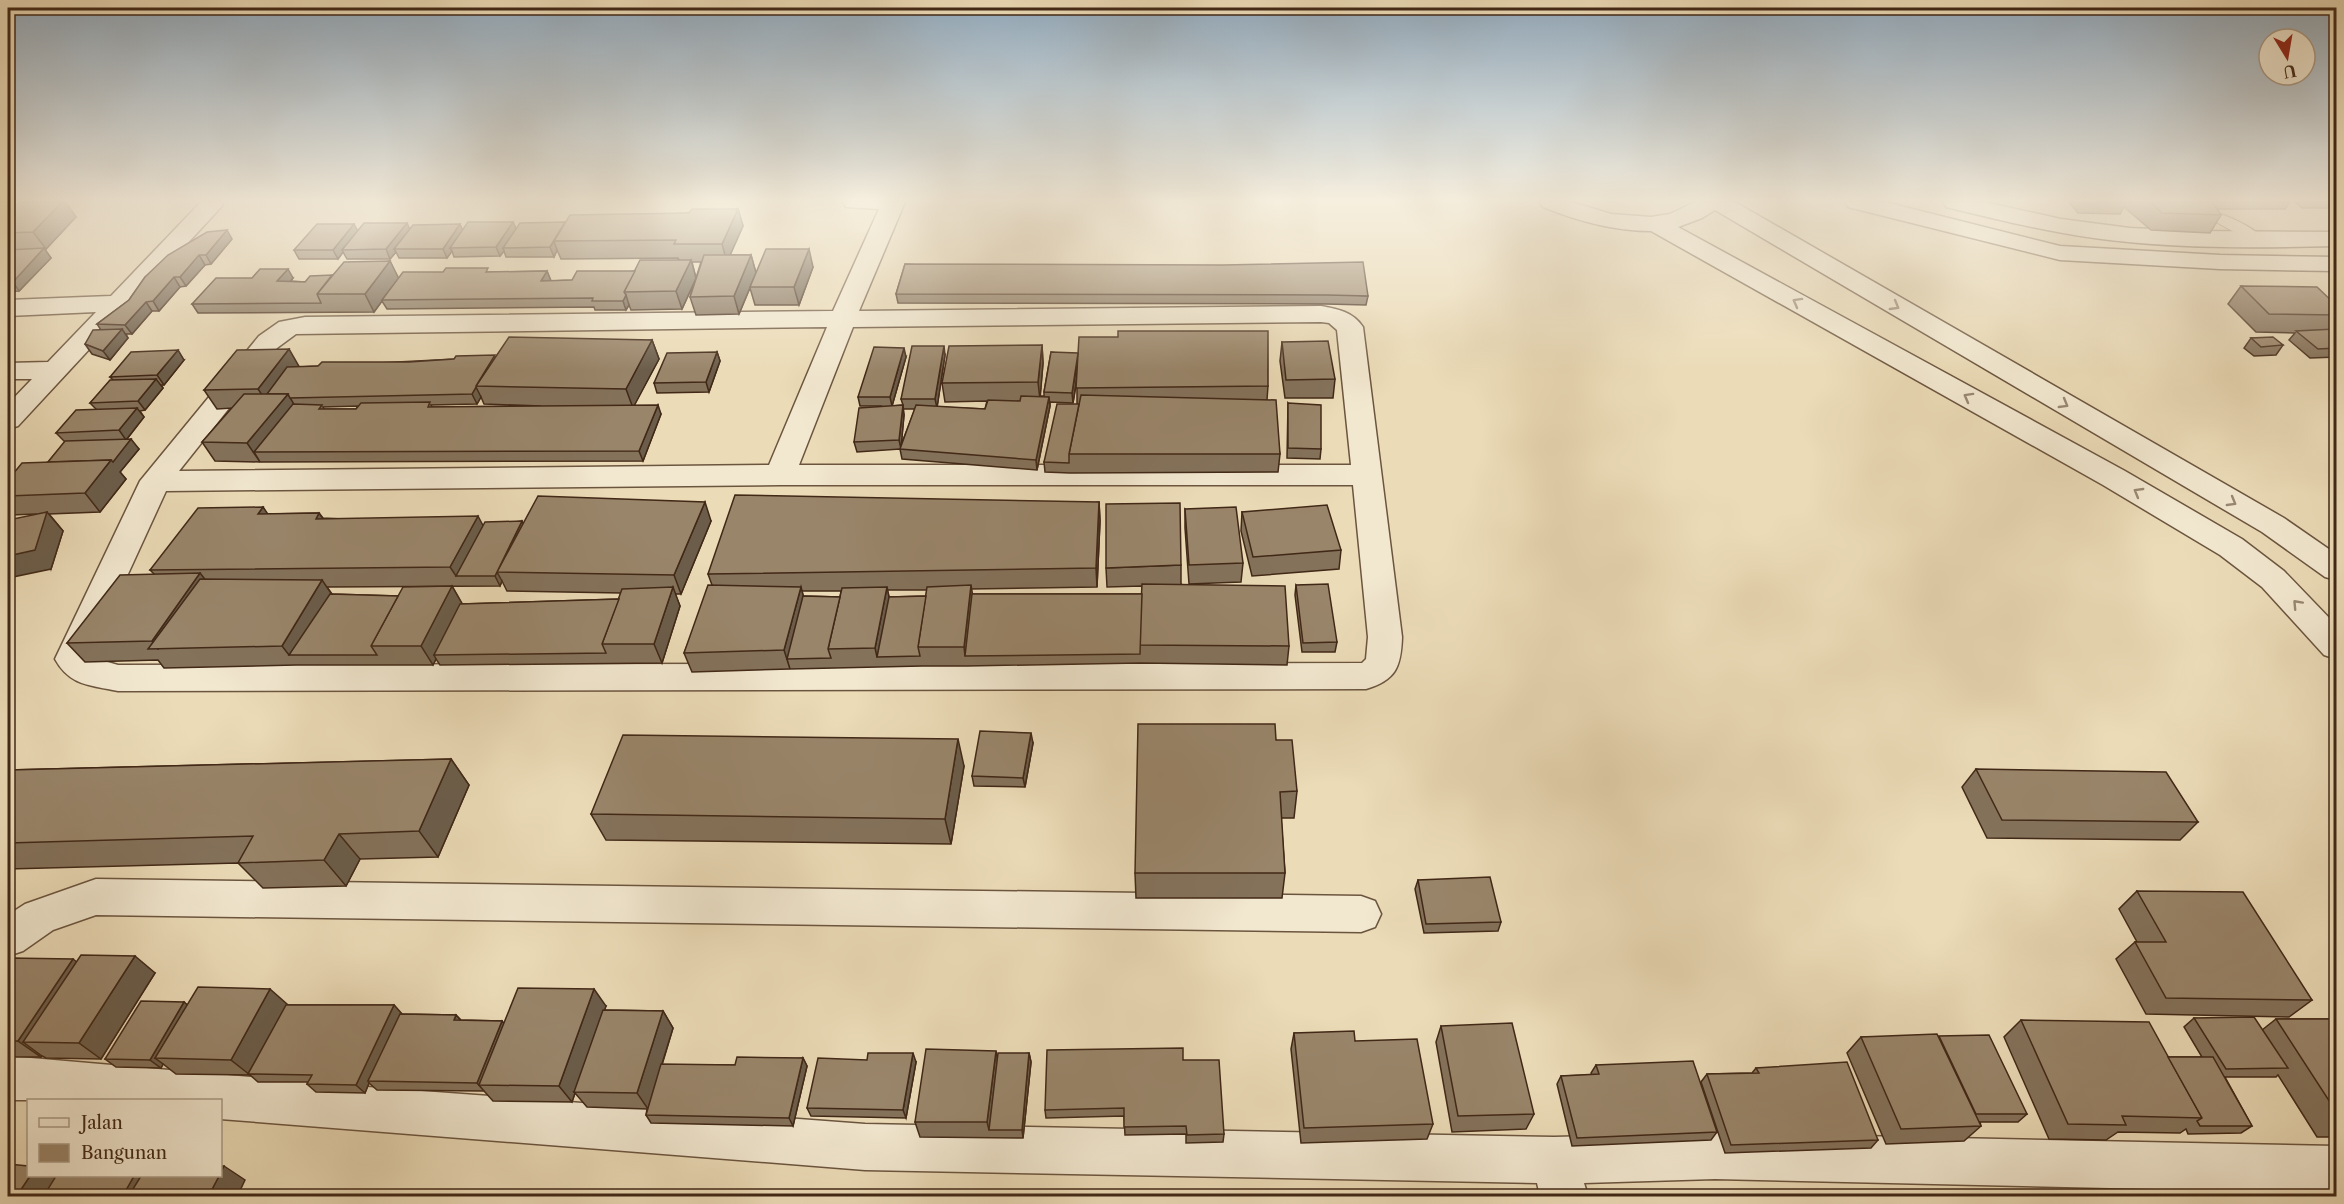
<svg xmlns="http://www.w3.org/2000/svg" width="2344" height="1204" viewBox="0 0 2344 1204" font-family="'Libre Caslon Text',serif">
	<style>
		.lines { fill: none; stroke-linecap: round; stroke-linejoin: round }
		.service-casing { stroke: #6c553f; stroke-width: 2 }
		.minor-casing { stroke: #6c553f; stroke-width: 3 }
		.service { fill: #f2e8d0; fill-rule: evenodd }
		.minor { fill: #f2e8d0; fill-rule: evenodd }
		.wall { fill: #84725b; stroke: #412817; stroke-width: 1.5; fill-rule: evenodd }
		.shaded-wall { fill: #6b5d4a; stroke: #412817; stroke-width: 1.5 }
		.building { fill: #99856a; stroke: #412817; stroke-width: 1.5 }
		.oneway { stroke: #9a8874 }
	</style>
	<rect width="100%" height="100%" fill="#ebdbb7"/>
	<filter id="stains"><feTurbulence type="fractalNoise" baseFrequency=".00333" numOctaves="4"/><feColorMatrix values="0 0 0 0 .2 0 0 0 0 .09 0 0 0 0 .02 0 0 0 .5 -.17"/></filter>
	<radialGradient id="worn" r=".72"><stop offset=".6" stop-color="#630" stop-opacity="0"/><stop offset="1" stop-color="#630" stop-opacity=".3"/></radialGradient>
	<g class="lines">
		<g class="service-casing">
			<path id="service" d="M2166,202C2193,202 2246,219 2264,239L2262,242H2252L2216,222Z"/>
		</g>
		<g class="minor-casing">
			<g id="minor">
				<polygon points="201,202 221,202 223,205 18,426 8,429 8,404 32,379 8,379 8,363 48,362 96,312 8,316 8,300 111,296"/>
				<path d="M843,202H905L859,311L1321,306C1338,309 1353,312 1363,327L1402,637C1401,667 1396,680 1366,689L118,691C90,685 70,686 55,659L140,481L259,336L279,322L305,317L833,311L879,209L846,207ZM1321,322L1329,323L1337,330L1351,465H799L853,327ZM827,327L769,465L179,471L277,348L296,334ZM780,485H1353L1368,637L1366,659L1362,663L118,665L90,657L166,491Z"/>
				<path d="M1540,202H1572L1611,214L1651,217L1670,214L1695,202H1735L2284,518L2336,554V580L2325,577L2262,532L1715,210L1702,218L1678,227L2125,471L2242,539L2284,571L2336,625V659L2324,655L2262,587L2220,555L2103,485L1651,231C1613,231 1578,221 1543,207Z"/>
				<polygon points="1845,202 1885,202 2060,246 2220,255 2336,257 2336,271 2220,269 2060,260 1848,207"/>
				<path d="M1943,202H1984L2061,219L2130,228L2198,231L2336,232V246C2256,248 2173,249 2094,238C2044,231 1995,219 1946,207Z"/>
				<polygon points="96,879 1361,896 1375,901 1381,914 1375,927 1361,932 96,915 53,930 23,951 8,956 8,915 25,904"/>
				<polygon points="8,1056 367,1087 865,1124 1554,1137 1715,1133 2336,1146 2336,1193 1715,1179 1584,1183 1588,1196 1540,1196 1537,1183 865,1170 220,1119 220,1100 8,1100"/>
			</g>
		</g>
		<use href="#service" class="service"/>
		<use href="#minor" class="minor"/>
	</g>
	<g class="wall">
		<polygon points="2069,202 2290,202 2285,209 2217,209 2221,215 2210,233 2151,230 2124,207 2120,214 2078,213"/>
		<polygon points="2295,202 2337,202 2337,208 2302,208"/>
		<path d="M738,209L743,226L730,255H751L756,273L813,267L799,305H755L750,288L739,314L696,315L690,297L696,279L682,309L631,310L629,305L626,310H595L594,307L387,309L382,301L374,312L198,313L192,304L293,278L291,281L305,282L390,261L398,278L490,272L547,271L551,281L572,280L635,271L679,260L678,258L561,259L557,250L554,257H506L504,251L500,256L454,257L452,251L447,258H399L396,252L390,259H347L343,252L338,259H299L294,250L358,231L410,229L463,230L513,222L516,229L565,222ZM692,262H701L696,278Z"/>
		<polygon points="8,213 76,217 45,250 51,258 19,291 8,292"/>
		<polygon points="232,239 211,264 205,265 186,286 180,287 159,311 152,311 132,334 126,334 128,338 110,360 92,354 85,344 101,330 97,324 129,300 145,277"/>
		<polygon points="905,264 1368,296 1366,305 1326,304 898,303 896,294"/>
		<polygon points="2241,286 2337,306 2337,328 2335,329 2337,330 2337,357 2310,358 2289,340 2295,333 2256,332 2228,304"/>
		<polygon points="2251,338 2283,345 2276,355 2254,356 2244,348"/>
		<path d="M652,340L659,359L634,405L661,414L643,461L260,462L215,461L202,442L232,408L217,409L204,390L299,367L495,357ZM481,397L484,404L541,406L432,407L431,405L477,404ZM358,406L356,409H324L323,407Z"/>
		<polygon points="1282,342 1335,379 1333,398 1285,398 1280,361"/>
		<path d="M1042,345L1043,363L1040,396H1044V392L1051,352L1268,386L1267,400L1280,454L1278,472L1070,473L1045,472L1044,462L1077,404V380L1073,403L1050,402V406L1037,470L902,459L900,449L857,452L854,442L881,406H860L858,397L906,357L892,406L903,405L901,399L945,355L937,407L985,409L987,401L945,402L942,383ZM903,409H915L901,445L904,415Z"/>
		<polygon points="717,352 720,361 709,392 657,393 654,383"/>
		<polygon points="184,360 164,385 161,385 163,388 145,410 140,411 144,417 127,439 139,449 120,472 126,479 100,512 49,514 63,531 51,569 36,514 10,515 8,513 8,480 48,462 65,442 56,433 96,409 90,403 113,380 110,377"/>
		<polygon points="1288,403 1321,449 1320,459 1287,458"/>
		<path d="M1099,502L1100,521L1097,587L971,589L972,594H1142V586L1107,587L1106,568L1181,565V584L1289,646L1287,665L1140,663L967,666H922L790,669L692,672L684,653L712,585L708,574ZM887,590H927L926,596L889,597ZM802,591H841L840,597L803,596Z"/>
		<path d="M263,507L267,514L319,513L323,518L483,526L522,521L523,524L711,521L681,594H675L680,606L662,663L440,665L436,659L433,665H296L164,668L158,660L85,662L67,643L154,574L150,570ZM502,581L507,591L621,593L619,599L462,604L452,586L398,596L332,594L327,587L500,586Z"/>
		<polygon points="1185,509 1243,563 1241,582 1189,584 1185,528"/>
		<polygon points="1242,512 1341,550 1339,569 1252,576 1241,531"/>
		<polygon points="1296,585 1337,642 1335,652 1302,652 1295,595"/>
		<polygon points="1276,740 1297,791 1294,818 1281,818 1285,873 1282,898 1136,898 1135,873"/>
		<polygon points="1033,743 1025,787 974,786 972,776"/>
		<polygon points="451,759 469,785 438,857 360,859 346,886 263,888 238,863 8,869 8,770"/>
		<polygon points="964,766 951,844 606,840 591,814"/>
		<polygon points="1976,769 2198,822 2180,840 1987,838 1962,787"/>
		<polygon points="1418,880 1501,922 1498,931 1424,933 1415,889"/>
		<polygon points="2137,891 2312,1000 2289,1017 2146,1014 2116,959 2135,942 2137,942 2119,909"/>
		<polygon points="8,958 77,962 155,973 101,1059 46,1058 42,1056 41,1057 8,1057"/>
		<polygon points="184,1002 187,1005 394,1005 402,1014 456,1015 461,1020 502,1021 504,1024 606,1006 604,1010 663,1011 673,1028 662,1065 735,1065 803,1058 807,1066 793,1126 651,1123 646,1115 647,1109 587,1107 575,1093 572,1102 493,1101 484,1091 377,1090 369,1083 365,1093 316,1092 307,1084 308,1082 258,1082 250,1075 176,1074 163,1064 161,1068 116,1067 105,1059"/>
		<polygon points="2194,1018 2262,1030 2276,1019 2337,1019 2337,1137 2317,1137 2278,1075 2276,1077 2225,1077 2252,1126 2241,1133 2188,1134 2186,1129 2180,1133 2118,1132 2106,1140 2049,1139 2004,1037 2021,1020 2168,1057 2202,1057 2184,1027"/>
		<polygon points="1441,1026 1534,1114 1526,1129 1452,1132 1436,1042"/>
		<polygon points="1294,1033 1355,1041 1433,1124 1427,1139 1301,1143 1291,1049"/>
		<polygon points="1861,1037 1939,1037 2027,1114 2018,1122 1980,1122 1981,1126 1964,1141 1886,1144 1847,1053"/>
		<polygon points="1029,1053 1031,1062 1023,1138 920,1137 915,1122 997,1058"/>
		<polygon points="1183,1060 1224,1134 1223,1142 1186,1143 1186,1134 1125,1135 1124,1116 1046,1118 1045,1110"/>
		<polygon points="916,1062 906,1118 811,1116 807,1108"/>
		<polygon points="1596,1065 1717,1132 1711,1140 1572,1146 1557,1084 1561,1076 1592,1075 1591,1073"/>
		<polygon points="1756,1068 1878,1140 1871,1148 1725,1153 1701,1082 1707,1074 1752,1073"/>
	</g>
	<g class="shaded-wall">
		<polygon points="62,202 66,202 76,217 46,249 33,232"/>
		<polygon points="738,209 743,226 727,262 722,244"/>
		<polygon points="513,222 517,231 503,248 504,251 500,256 496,247"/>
		<polygon points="407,223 411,232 394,249 396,252 390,259 386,249"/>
		<polygon points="354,224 359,233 342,250 343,252 338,259 333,250"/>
		<polygon points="460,224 464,233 450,248 452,251 447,258 443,249"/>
		<polygon points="227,230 232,239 211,264 206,255"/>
		<polygon points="554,241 557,250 554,257 550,247"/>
		<polygon points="44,248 51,258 19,291 13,282"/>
		<polygon points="809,249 813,267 799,305 794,287"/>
		<polygon points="199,255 205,265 186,286 180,277"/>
		<polygon points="751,255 756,273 739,314 734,296"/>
		<polygon points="691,260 696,278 682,309 676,291"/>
		<polygon points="390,261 399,279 382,300 382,301 374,312 365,294"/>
		<polygon points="288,269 293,278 283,291 277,281"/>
		<polygon points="547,271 551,281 541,281"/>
		<polygon points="174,277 180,287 159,311 153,301"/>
		<polygon points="626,295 629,305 626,310 623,301"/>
		<polygon points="146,302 152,311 132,334 125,325"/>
		<polygon points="122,329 128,338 110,360 103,351"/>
		<polygon points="652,340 659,359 633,408 626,389"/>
		<polygon points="1042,345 1043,363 1040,400 1038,382"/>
		<polygon points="944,346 945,355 937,408 935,399"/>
		<polygon points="904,348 906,357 892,406 890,397"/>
		<polygon points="289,349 300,368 264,398 258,389"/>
		<polygon points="178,350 184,360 164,385 157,375"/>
		<polygon points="717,352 720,361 709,392 706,382"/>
		<polygon points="1079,353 1079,362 1073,403 1072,393"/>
		<polygon points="156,379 163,388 145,410 138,401"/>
		<polygon points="476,387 481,397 477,404 472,394"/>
		<polygon points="288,394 299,413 254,452 260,462 247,443"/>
		<polygon points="1049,397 1050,406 1037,470 1036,460"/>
		<polygon points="658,405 661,414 643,461 639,451"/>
		<polygon points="903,405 904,415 901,449 899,440"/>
		<polygon points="137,408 144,417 126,440 119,430"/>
		<polygon points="131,439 139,449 120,472 126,479 100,512 85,493 111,460"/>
		<polygon points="705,502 711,521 681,594 674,575"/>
		<polygon points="1099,502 1100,521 1097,587 1096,568"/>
		<polygon points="263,507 276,526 258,514"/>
		<polygon points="47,512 63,531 51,569 8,578 8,556"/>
		<polygon points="319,513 332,532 316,519"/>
		<polygon points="478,516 488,535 456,576 450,567"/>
		<polygon points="522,521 527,531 497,572 502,581 500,586 495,576"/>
		<polygon points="200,573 215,592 158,649 152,641"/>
		<polygon points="322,580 335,599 289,655 282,646"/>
		<polygon points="971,585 974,604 965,656 964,647"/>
		<polygon points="452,586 463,605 434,655 436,659 433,665 421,646"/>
		<polygon points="673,587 680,606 662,663 654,644"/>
		<polygon points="801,587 806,606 787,659 790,669 784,650"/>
		<polygon points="887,587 891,606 877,657 875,648"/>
		<polygon points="1031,733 1033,743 1025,787 1023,778"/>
		<polygon points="958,739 964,766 951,844 945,819"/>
		<polygon points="451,759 469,785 438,857 419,831"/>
		<polygon points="339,834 360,859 346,886 324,860"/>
		<polygon points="135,956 155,973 101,1059 79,1043"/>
		<polygon points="73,959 95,976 23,1042 42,1056 41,1057 18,1041"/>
		<polygon points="270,989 288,1005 248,1074 250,1075 231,1060"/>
		<polygon points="594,989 606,1006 575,1092 574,1092 575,1093 572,1102 559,1086"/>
		<polygon points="184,1002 194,1011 155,1058 163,1064 161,1068 150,1060"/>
		<polygon points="394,1005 402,1014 368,1081 369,1083 365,1093 356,1085"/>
		<polygon points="663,1011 673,1028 648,1109 637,1093"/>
		<polygon points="456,1015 464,1024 454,1020"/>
		<polygon points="502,1021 509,1030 479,1085 484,1091 477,1083"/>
		<polygon points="996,1051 999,1067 989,1130 987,1122"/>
		<polygon points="913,1053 916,1062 906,1118 903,1110"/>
		<polygon points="1029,1053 1031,1062 1023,1138 1022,1130"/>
		<polygon points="803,1058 807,1066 793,1126 789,1118"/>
		<polygon points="224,1166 245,1180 237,1197 208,1197 219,1176 220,1176 220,1173"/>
		<polygon points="30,1176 52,1176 61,1181 50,1197 16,1197"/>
		<polygon points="134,1176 155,1176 153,1197 122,1197"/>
	</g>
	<g class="building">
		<polygon points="19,202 62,202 33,232 8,233 8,213"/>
		<polygon points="2150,202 2212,202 2221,215 2162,213"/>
		<polygon points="692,209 738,209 722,244 674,244 676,240 554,241 570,215 689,213"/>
		<polygon points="468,222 513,222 496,247 450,248"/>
		<polygon points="565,222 550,247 503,248 520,223"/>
		<polygon points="364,223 407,223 386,249 342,250"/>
		<polygon points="317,224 354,224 333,250 294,250"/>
		<polygon points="460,224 443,249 394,249 413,225"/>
		<polygon points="227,230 206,255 199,255 180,277 174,277 153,301 146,302 125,325 97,324 129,300 145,277 168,255 207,232"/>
		<polygon points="44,248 13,282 8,282 8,250"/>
		<polygon points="766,249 809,249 794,287 750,287"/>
		<polygon points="704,255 751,255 734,296 690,297"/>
		<polygon points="640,260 691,260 676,291 624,292"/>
		<polygon points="390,261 365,294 317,294 344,262"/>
		<polygon points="1363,262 1368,296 1327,295 896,294 905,264 1223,265"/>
		<polygon points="446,268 488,268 486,272 547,271 541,281 572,280 577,271 635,271 624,292 626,295 623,301 592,301 593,298 382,300 403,272 443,272"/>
		<polygon points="260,269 288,269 277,281 305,282 310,276 332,275 317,294 321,303 192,304 216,278 252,278"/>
		<polygon points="2241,286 2317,287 2337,306 2337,315 2269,314"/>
		<polygon points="122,329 103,351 85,344 93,330"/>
		<polygon points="2335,329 2337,330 2337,348 2318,349 2296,331"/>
		<polygon points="1118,331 1268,331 1268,386 1076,388 1079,337 1118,337"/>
		<polygon points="509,337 652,340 626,389 476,386"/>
		<polygon points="2273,337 2283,345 2261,347 2251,338"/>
		<polygon points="1328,341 1335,379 1286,380 1282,342"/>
		<polygon points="1042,345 1038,382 942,383 949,346"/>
		<polygon points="912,346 944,346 935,399 901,399"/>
		<polygon points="874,347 904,348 890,397 858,397"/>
		<polygon points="289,349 258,389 204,390 237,350"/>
		<polygon points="178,350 157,375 110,377 131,352"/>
		<polygon points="717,352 706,382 654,383 667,353"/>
		<polygon points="1051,352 1078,353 1072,393 1044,392"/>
		<polygon points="495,355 476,386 476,387 472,394 290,398 288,394 267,394 287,367 318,366 322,362 409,362 454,359 456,356"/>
		<polygon points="156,379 138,401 90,403 110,380"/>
		<polygon points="244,394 288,394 247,443 202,442"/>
		<polygon points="1081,395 1276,400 1280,454 1069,454"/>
		<polygon points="1021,396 1049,397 1036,460 900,449 916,405 985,409 988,400 1020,401"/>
		<polygon points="430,402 428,407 658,405 639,451 254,452 293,404 322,405 319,409 356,409 361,403"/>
		<polygon points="1288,403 1321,405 1321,449 1288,448"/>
		<polygon points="1057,404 1079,404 1069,454 1069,463 1044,462"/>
		<polygon points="903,405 899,440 854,442 859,408"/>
		<polygon points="137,408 119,430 56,433 76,410"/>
		<polygon points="131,439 113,462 111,460 48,462 65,441"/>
		<polygon points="111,460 85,493 8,496 8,480 22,463"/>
		<polygon points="735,495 1099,502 1096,568 708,574"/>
		<polygon points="538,496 705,502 674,575 497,572"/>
		<polygon points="1180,503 1181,565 1106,568 1106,504"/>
		<polygon points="1327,505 1341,550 1253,557 1242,512"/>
		<polygon points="263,507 258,514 319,513 316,519 478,516 450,567 150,570 198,508"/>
		<polygon points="1236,507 1243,563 1189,565 1185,509"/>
		<polygon points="47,512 35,550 8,556 8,520"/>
		<polygon points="522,521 495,576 456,576 485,522"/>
		<polygon points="200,573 152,641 67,643 120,575"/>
		<polygon points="200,579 322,580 282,646 148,649"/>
		<polygon points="1142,584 1285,586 1289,646 1139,645"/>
		<polygon points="1328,584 1337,642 1303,643 1296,585"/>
		<polygon points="708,585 801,587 784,650 684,653"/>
		<polygon points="971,585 964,647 918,647 927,587"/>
		<polygon points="452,586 421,646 371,646 403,587"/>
		<polygon points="673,587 654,644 602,644 622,589"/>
		<polygon points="887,587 875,648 828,649 842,588"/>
		<polygon points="330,594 398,596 371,646 377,655 289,655"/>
		<polygon points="972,594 1142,594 1140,654 965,656"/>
		<polygon points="803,596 840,597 828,649 831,658 787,659"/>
		<polygon points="926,596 918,647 920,656 877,657 889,597"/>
		<polygon points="619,599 602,644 606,653 434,655 460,604"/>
		<polygon points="1138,724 1275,724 1276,740 1292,740 1297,791 1280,792 1285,873 1135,873"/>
		<polygon points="980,731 1031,733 1023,778 972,776"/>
		<polygon points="623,735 958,739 945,819 591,814"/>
		<polygon points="451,759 419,831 339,834 324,860 238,863 253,836 8,843 8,770"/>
		<polygon points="1976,769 2166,772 2198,822 2002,820"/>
		<polygon points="1490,877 1501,922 1426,924 1418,880"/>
		<polygon points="2137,891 2243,892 2312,1000 2166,998 2135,942 2166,942"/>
		<polygon points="81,955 135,956 79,1043 23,1042"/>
		<polygon points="8,958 73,959 18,1041 8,1041"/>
		<polygon points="198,987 270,989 231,1060 155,1058"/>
		<polygon points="518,988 594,989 559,1086 479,1085"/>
		<polygon points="141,1001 184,1002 150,1060 105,1059"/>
		<polygon points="286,1005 394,1005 356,1085 307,1084 312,1075 248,1074"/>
		<polygon points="603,1010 663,1011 637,1093 574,1092"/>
		<polygon points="400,1014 456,1015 454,1020 502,1021 477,1083 368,1081"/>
		<polygon points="2254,1017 2288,1068 2226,1069 2194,1018"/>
		<polygon points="2276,1019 2337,1019 2337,1113"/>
		<polygon points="2021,1020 2149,1022 2202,1118 2122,1116 2126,1125 2068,1124"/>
		<polygon points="1512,1023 1534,1114 1458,1116 1441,1026"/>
		<polygon points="1354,1031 1355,1041 1417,1039 1433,1124 1304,1128 1294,1033"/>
		<polygon points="1937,1034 1981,1126 1901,1129 1861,1037"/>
		<polygon points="1989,1035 2027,1114 1976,1114 1939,1036"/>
		<polygon points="1183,1048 1183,1060 1219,1060 1224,1134 1187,1135 1186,1126 1124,1127 1124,1108 1045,1110 1047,1050"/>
		<polygon points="926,1049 996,1051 987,1122 915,1122"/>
		<polygon points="868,1053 913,1053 903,1110 807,1108 818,1058 867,1060"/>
		<polygon points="998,1053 1029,1053 1022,1130 989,1130"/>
		<polygon points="737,1057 803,1058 789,1118 646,1115 661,1064 735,1065"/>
		<polygon points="2168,1057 2213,1057 2252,1126 2200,1126 2197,1121 2202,1118"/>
		<polygon points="1693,1061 1717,1132 1577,1138 1561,1076 1599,1074 1596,1065"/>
		<polygon points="1847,1062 1878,1140 1731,1145 1707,1074 1759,1073 1756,1068"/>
		<polygon points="8,1164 28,1166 28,1176 30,1176 16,1197 8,1197"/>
		<polygon points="220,1166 224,1166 220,1173"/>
		<polygon points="56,1176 134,1176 122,1197 43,1197"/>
		<polygon points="141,1176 219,1176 208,1197 128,1197"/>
		<polygon points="223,1195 255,1197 222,1197"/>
	</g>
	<defs><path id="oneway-chevron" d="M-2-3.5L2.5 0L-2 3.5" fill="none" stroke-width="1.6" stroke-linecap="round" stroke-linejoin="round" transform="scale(1.5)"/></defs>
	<g class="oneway">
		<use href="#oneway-chevron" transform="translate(1797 302) rotate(-151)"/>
		<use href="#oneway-chevron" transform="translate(1895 306) rotate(30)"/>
		<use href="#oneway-chevron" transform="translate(1968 397) rotate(-151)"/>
		<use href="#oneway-chevron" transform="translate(2064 404) rotate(30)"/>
		<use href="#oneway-chevron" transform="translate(2138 492) rotate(-150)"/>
		<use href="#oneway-chevron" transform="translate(2232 502) rotate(30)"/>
		<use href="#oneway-chevron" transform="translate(2297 604) rotate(-133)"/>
	</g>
	<linearGradient id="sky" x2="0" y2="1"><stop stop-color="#92abbf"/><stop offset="0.54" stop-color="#f6efdf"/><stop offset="1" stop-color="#f6efdf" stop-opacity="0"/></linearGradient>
	<rect width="2344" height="371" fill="url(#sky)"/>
	<rect width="2344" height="1204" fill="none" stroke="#ebdbb7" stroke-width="30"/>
	<rect x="9" y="9" width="2326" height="1186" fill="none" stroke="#412817" stroke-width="3"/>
	<rect x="15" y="15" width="2314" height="1174" fill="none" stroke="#412817" stroke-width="1.5"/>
	<rect x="27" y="1099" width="195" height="78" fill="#f2e8d0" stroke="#ab9b86" stroke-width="1.5"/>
	<rect x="39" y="1118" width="30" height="9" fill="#f2e8d0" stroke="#ab9b86" stroke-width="1.5"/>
	<text x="81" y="1129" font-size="18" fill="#412817">Jalan</text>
	<rect x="39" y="1144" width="30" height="18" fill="#99856a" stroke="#ab9b86" stroke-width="1.5"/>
	<text x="81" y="1159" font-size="18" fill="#412817">Bangunan</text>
	<g transform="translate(2287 57) rotate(169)"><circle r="28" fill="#f2e8d0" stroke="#ab9b86" stroke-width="1.5"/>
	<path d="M0-4.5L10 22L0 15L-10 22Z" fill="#8f2418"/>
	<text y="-9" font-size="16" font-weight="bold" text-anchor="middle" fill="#412817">U</text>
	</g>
	<rect width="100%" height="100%" filter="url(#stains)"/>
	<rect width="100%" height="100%" fill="url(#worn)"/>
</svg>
